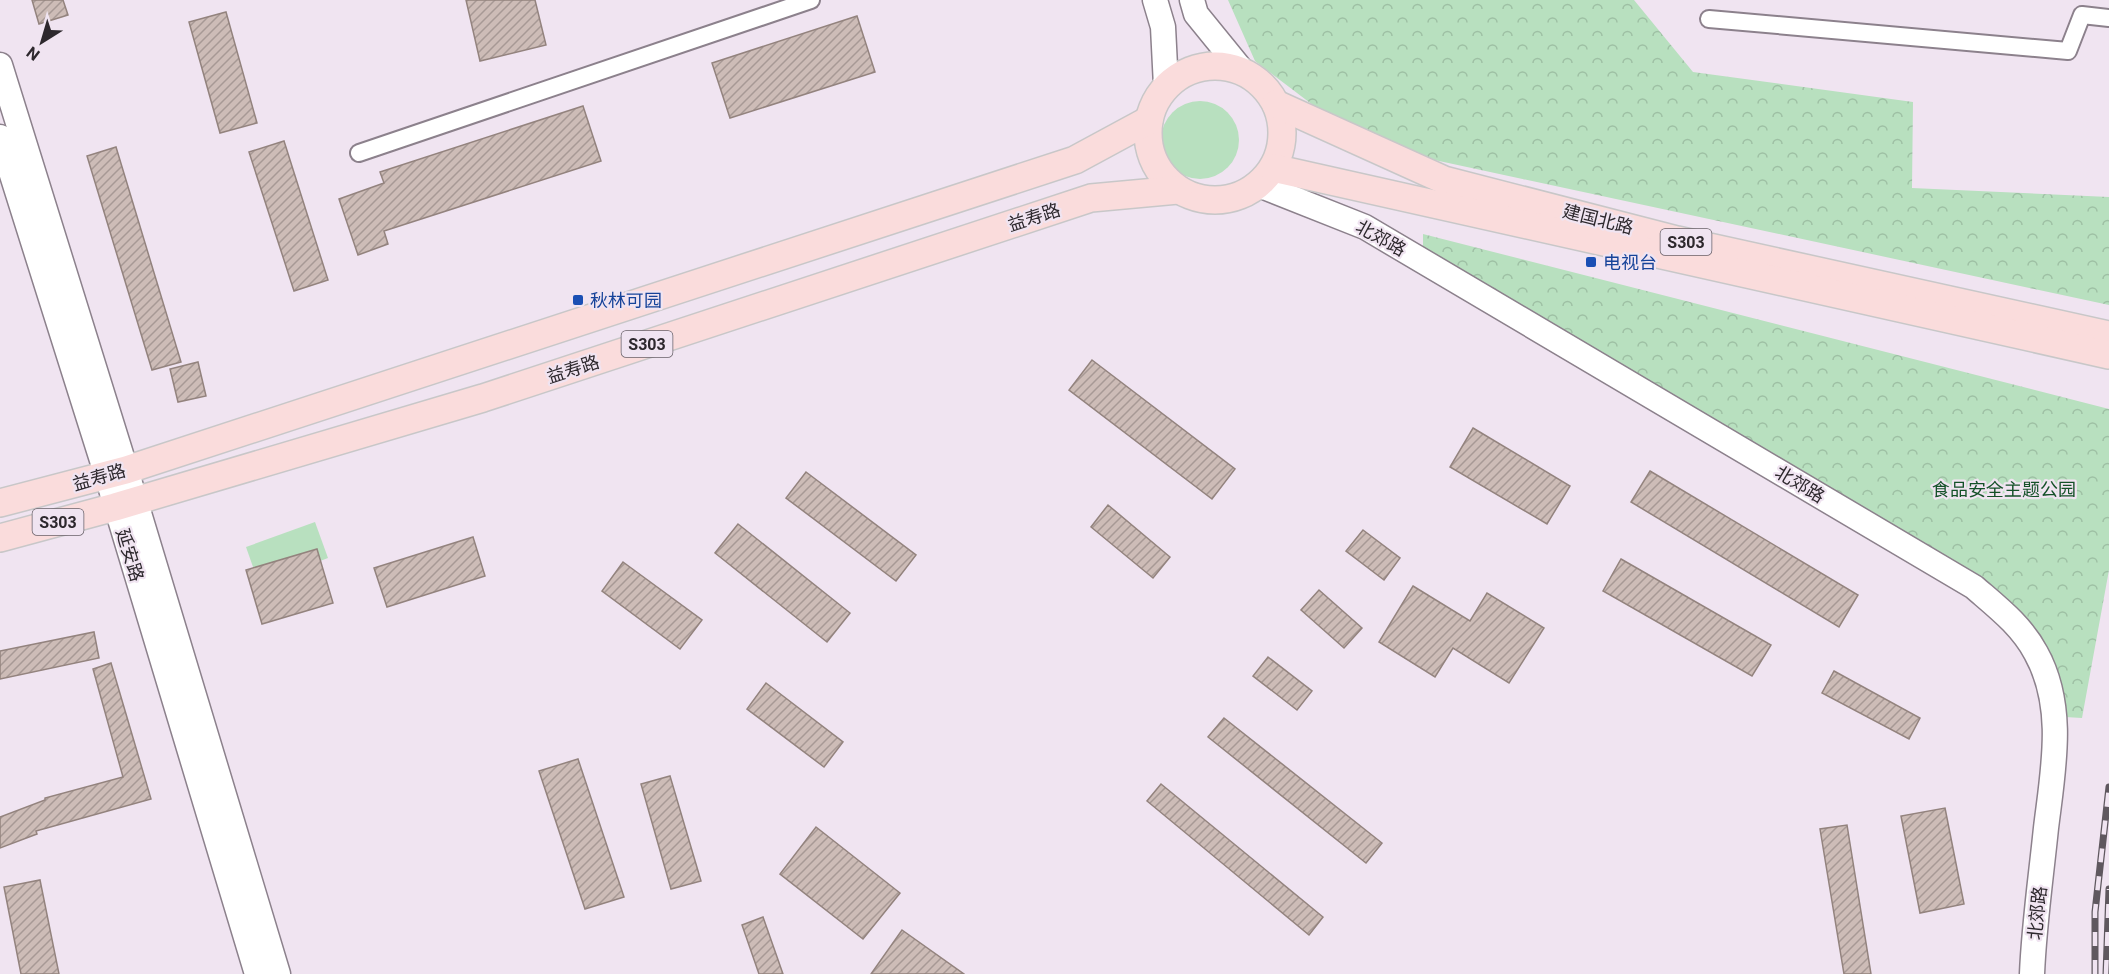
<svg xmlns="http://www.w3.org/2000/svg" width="2109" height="974" viewBox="0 0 2109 974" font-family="Roboto,'Noto Sans SC',sans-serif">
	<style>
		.grass { fill: #b8e0bf }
		.park { fill: url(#park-crowns) }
		.building { fill: url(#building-hatch); stroke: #93837e; stroke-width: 1.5 }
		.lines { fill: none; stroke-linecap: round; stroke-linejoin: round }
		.street-casing { stroke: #8c818c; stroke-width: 20 }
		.secondary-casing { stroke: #8c818c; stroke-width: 27 }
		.primary-casing { stroke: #c8c7c8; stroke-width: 30 }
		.street { stroke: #fff; stroke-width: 16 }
		.secondary { stroke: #fff; stroke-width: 24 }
		.primary { stroke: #fadcdc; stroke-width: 27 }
		.rail-casing { stroke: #5f585f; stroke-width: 7 }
		.rail { stroke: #f0e4f1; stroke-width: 4.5; stroke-dasharray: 14; stroke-linecap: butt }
		.transit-dot { fill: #1a4fb4; stroke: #f0e4f1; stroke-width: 2 }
		.labels { text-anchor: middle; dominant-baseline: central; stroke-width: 4.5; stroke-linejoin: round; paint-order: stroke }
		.shield { fill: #f0e4f1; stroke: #686068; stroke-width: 1.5 }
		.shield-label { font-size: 16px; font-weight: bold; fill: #2d282d }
		.street-label { font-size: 18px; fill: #2d282d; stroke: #f0e4f1 }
		.transit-label { font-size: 18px; fill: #164399; stroke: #f0e4f1; text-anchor: start }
		.park-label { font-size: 18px; fill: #145128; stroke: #f0e4f1 }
	</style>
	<defs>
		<pattern id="park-crowns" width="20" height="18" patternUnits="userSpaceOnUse" patternTransform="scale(1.5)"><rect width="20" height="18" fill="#b8e0bf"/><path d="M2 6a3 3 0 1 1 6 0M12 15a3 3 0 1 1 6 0" fill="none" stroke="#9ec0a4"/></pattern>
		<pattern id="building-hatch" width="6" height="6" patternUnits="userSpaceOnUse" patternTransform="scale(1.5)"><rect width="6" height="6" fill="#cdbcb7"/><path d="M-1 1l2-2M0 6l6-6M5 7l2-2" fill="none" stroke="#a79995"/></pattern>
	</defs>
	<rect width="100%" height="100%" fill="#f0e4f1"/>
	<g class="grass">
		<circle cx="1200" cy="140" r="39"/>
		<polygon points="315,522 328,558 259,584 246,547"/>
	</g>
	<g class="park">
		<polygon points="1228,0 1634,0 1693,72 1913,102 1912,188 2109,197 2109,305 1402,153 1326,115 1255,61"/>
		<polygon points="1423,234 2109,409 2109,570 2082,718 2065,717 2033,630 1423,251"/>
	</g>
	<g class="building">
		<polygon points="32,0 63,0 68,15 39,24"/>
		<polygon points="466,0 535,0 546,45 480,61"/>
		<polygon points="226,12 257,123 220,133 189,22"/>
		<polygon points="857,16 875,72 730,118 712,63"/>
		<polygon points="583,106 601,161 384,231 388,244 358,255 339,199 384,183 380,172"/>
		<polygon points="284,141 328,280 294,291 249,152"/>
		<polygon points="116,147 181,362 152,370 87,156"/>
		<polygon points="1092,360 1235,469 1212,499 1069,390"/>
		<polygon points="198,362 206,396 178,402 170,369"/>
		<polygon points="1473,428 1570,486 1547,524 1450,467"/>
		<polygon points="1650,471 1858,595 1839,627 1631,502"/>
		<polygon points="806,472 916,555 896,581 786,498"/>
		<polygon points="1108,505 1170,557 1153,578 1091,527"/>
		<polygon points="738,524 850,613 827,642 715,553"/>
		<polygon points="1363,530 1400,558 1384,580 1346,551"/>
		<polygon points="473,537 485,576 387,607 374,568"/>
		<polygon points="317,549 333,603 262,624 246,570"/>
		<polygon points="1621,559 1771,645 1752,676 1603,591"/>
		<polygon points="623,562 702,620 680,649 602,591"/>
		<polygon points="1413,586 1470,621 1487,593 1544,628 1509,683 1453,648 1435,677 1379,642"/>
		<polygon points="1319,590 1362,628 1344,648 1301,610"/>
		<polygon points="94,632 99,658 0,679 0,651"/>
		<polygon points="1268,657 1312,691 1297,710 1253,676"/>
		<polygon points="111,663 151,799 36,831 37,834 0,848 0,817 45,800 45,798 123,777 93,669"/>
		<polygon points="1834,671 1920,718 1909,739 1822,693"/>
		<polygon points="766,683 843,742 824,767 747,709"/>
		<polygon points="1224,718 1382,843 1366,863 1208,737"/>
		<polygon points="578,759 624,897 585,909 539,771"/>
		<polygon points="670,776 701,881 671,889 641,784"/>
		<polygon points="1161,784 1323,917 1309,935 1147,801"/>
		<polygon points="1945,808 1964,904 1920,913 1901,816"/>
		<polygon points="1847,825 1871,974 1844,974 1820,829"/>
		<polygon points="816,827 900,893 863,939 780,874"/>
		<polygon points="40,880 59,974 21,974 4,887"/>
		<polygon points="763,917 783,974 759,974 742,925"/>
		<polygon points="902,930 964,974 871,974"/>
	</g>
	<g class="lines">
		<g class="street-casing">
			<g id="street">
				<polyline points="1709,19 2068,51 2082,15 2109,18"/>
				<polyline points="359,153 811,0"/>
			</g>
		</g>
		<g class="secondary-casing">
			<g id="secondary">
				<polyline points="1155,0 1163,27 1166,86"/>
				<polyline points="1192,0 1196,14 1244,73"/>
				<polyline points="0,65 126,470 278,974"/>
				<polyline points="0,137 107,476 257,974"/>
				<path d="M1259,185L1365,227L1974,587C1997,607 2021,625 2036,653C2066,707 2053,770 2046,828C2041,877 2034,925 2032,974"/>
			</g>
		</g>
		<g class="primary-casing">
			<g id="primary">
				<circle cx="1215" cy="133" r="67"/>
				<polyline points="1276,104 1444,180 1677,240 2109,335"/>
				<polyline points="1273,168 2109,355"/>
				<polyline points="0,503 126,470 1075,160 1149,120"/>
				<polyline points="0,538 115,507 483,398 1091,198 1178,190"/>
			</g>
		</g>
		<use href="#street" class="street"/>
		<use href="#secondary" class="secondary"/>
		<use href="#primary" class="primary"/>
		<g class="rail-casing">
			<g id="rail">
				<polyline points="2095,974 2095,912 2109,787"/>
				<polyline points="2106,974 2109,889"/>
			</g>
		</g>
		<use href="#rail" class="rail"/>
	</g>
	<g class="transit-dot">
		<rect x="1585" y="256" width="12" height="12" rx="3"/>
		<rect x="572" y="294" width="12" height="12" rx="3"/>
	</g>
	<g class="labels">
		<g class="shield">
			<rect x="1660.5" y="229" width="51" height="26" rx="4.5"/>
			<rect x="621.5" y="331" width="51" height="26" rx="4.5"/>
			<rect x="32.5" y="509" width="51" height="26" rx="4.5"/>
		</g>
		<g class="shield-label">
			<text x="1686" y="242">S303</text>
			<text x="647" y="344">S303</text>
			<text x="58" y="522">S303</text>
		</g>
		<g class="street-label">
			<text transform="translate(1034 217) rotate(-18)">益寿路</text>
			<text transform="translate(1598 219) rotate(14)">建国北路</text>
			<text transform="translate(1381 238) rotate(29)">北郊路</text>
			<text transform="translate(573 369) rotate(-18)">益寿路</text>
			<text transform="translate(99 477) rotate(-16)">益寿路</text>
			<text transform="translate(1800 484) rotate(31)">北郊路</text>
			<text transform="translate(130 555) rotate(73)">延安路</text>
			<text transform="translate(2037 913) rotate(-84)">北郊路</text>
		</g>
		<g class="transit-label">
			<text x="1603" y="262">电视台</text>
			<text x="590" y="300">秋林可园</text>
		</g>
		<g class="park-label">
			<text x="2004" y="489">食品安全主题公园</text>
		</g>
	</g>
	<g transform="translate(42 42) rotate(217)" stroke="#f0e4f1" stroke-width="4.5" paint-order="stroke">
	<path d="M0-4.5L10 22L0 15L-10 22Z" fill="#2d282d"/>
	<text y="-9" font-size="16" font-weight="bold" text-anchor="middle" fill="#2d282d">N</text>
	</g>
</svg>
